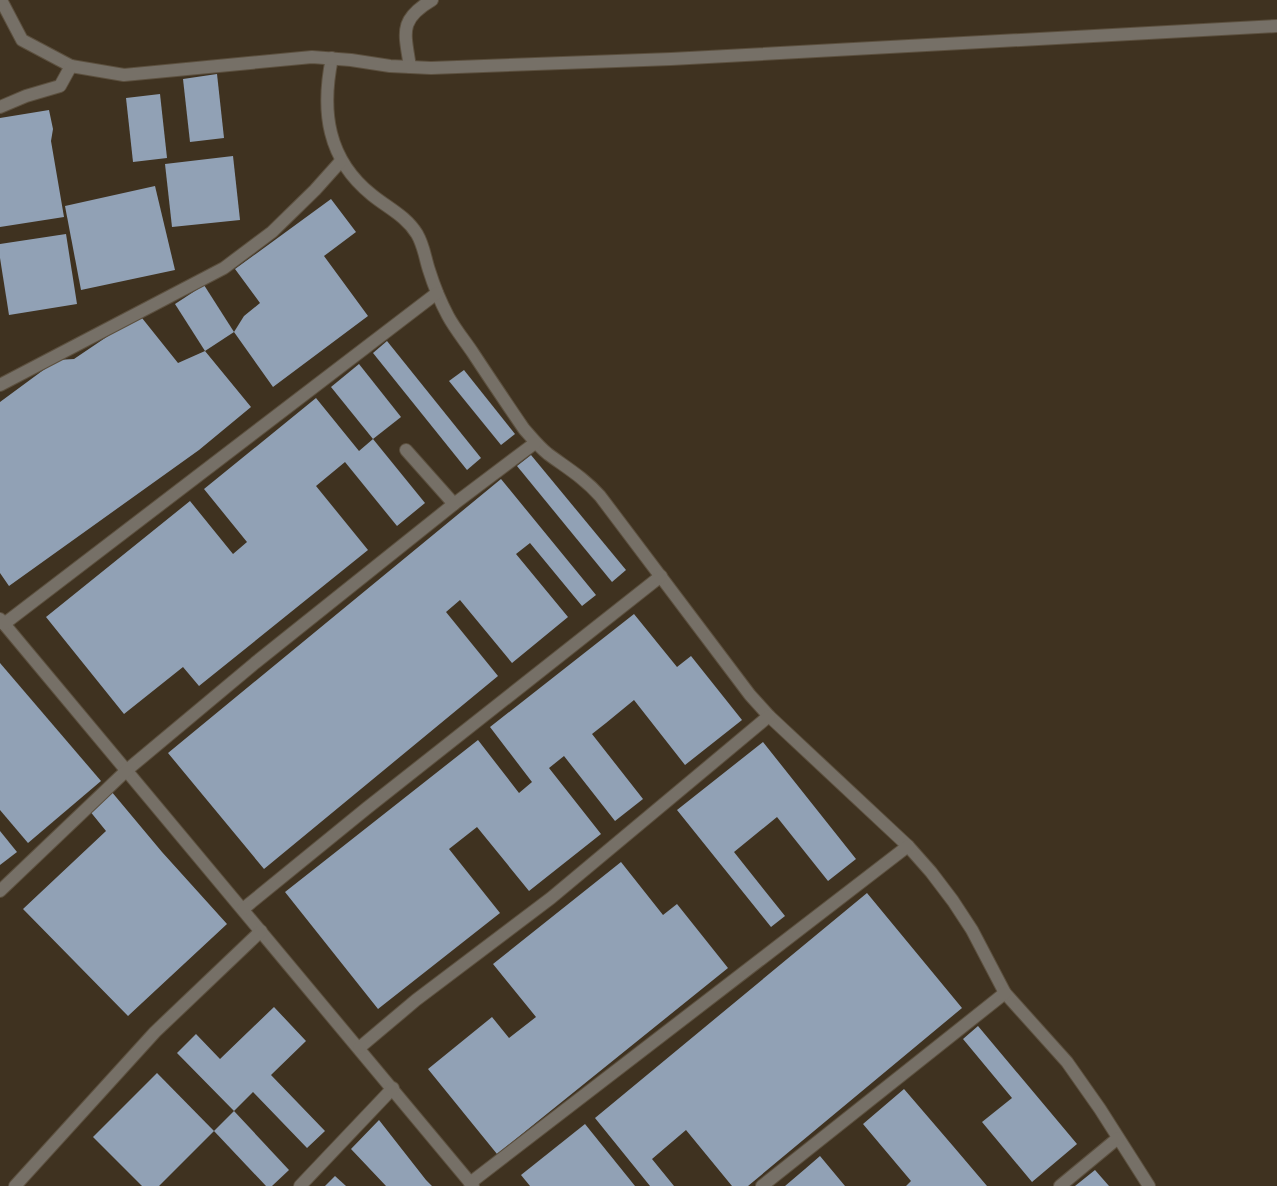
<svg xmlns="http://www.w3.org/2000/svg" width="1277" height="1186" viewBox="0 0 1277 1186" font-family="Manrope,sans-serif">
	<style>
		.building { fill: #91a1b5 }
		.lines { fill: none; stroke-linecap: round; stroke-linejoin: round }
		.minor-casing { stroke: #5c503f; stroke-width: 14 }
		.minor { stroke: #767067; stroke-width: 12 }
	</style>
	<rect width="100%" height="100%" fill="#3f3220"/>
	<g class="building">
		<polygon points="217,74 224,138 190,142 183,79"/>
		<polygon points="160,94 167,158 133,162 126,98"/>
		<polygon points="49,110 53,129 51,141 64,217 0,227 0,118"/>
		<polygon points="233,156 240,220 172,227 165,164"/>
		<polygon points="155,186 175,270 81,290 65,206"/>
		<polygon points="331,199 356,232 324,256 368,316 273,387 234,332 244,316 260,303 235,269"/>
		<polygon points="66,234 77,304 9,315 0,258 0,244"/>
		<polygon points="204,285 234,332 205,351 175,304"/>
		<polygon points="142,318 178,363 205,351 251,407 199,450 9,586 0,573 0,402 57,360 74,359 111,334"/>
		<polygon points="387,341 481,458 467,470 373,353"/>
		<polygon points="359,364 401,417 373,439 331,387"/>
		<polygon points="464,370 515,434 501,445 449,381"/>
		<polygon points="316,398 359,451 373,439 425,503 397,526 345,462 316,486 368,550 199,686 183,667 124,714 46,617 190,501 233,554 247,542 204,489"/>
		<polygon points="531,455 626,570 612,582 517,466"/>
		<polygon points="501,479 596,595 582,606 530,543 516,554 568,617 512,663 460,600 446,612 498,676 264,869 168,753"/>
		<polygon points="634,614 677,667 691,656 742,720 685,765 634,700 606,723 592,734 643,799 615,821 564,756 549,768 601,834 529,891 477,827 449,849 500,913 378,1009 285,892 478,740 519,793 532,782 490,727"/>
		<polygon points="0,663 101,781 28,843 0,810"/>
		<polygon points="763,742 856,859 828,881 777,817 734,852 785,916 771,927 677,810"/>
		<polygon points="111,791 162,852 227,924 128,1016 23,909 106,831 89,810"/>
		<polygon points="0,831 17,852 0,865"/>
		<polygon points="621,862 663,915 677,904 728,968 497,1154 428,1069 492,1017 509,1038 536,1017 493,964"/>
		<polygon points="867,893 962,1008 748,1186 732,1186 686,1130 652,1159 674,1186 650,1186 595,1118"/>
		<polygon points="274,1007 306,1041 271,1075 325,1131 307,1148 253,1092 234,1111 177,1053 196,1034 220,1059"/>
		<polygon points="978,1026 1077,1144 1032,1182 982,1122 1012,1098 963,1039"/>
		<polygon points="157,1073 214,1131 159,1186 142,1186 93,1137"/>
		<polygon points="904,1089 953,1146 987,1186 906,1186 911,1181 863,1124"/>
		<polygon points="234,1111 289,1170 272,1186 266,1186 214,1131"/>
		<polygon points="379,1120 426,1180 432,1186 386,1186 351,1149"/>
		<polygon points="585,1124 635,1186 530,1186 521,1175"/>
		<polygon points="820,1156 845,1186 785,1186 805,1169"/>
		<polygon points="1095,1170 1109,1186 1075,1186"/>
		<polygon points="335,1176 346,1186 325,1186"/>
	</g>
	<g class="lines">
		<g class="minor-casing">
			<g id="minor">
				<polyline points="1,0 22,40 71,66"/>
				<path d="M332,58C321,111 327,159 372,195C388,208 406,216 417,234C424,246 425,258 429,270C434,286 440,301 448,316C455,329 465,341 473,353C490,379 507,404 524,429C532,438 539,447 548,454C567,468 584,478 600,496L750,695L769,716L908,846L931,872L953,901L972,930L1005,993L1067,1062L1100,1109L1149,1186"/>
				<path d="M410,67C405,33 398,20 432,0"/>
				<polyline points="0,107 26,96 60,86 71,66 124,75 312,57 351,60 390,66 431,68 671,59 1277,26"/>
				<polyline points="0,385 224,268 272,232 315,190 341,161"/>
				<polyline points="406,450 454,504"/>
				<polyline points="0,619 473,1186"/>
				<polyline points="4,624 437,293"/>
				<polyline points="0,891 127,770 255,663 454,504 535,443"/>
				<polyline points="243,909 367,808 661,576"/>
				<polyline points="359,1048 416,1000 551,898 769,716"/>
				<polyline points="470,1183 908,846"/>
				<polyline points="15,1186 155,1032 261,931"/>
				<polyline points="300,1186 393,1088"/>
				<polyline points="762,1186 1005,993"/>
				<polyline points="1060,1186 1118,1138"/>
			</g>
		</g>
		<use href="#minor" class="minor"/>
	</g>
</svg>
